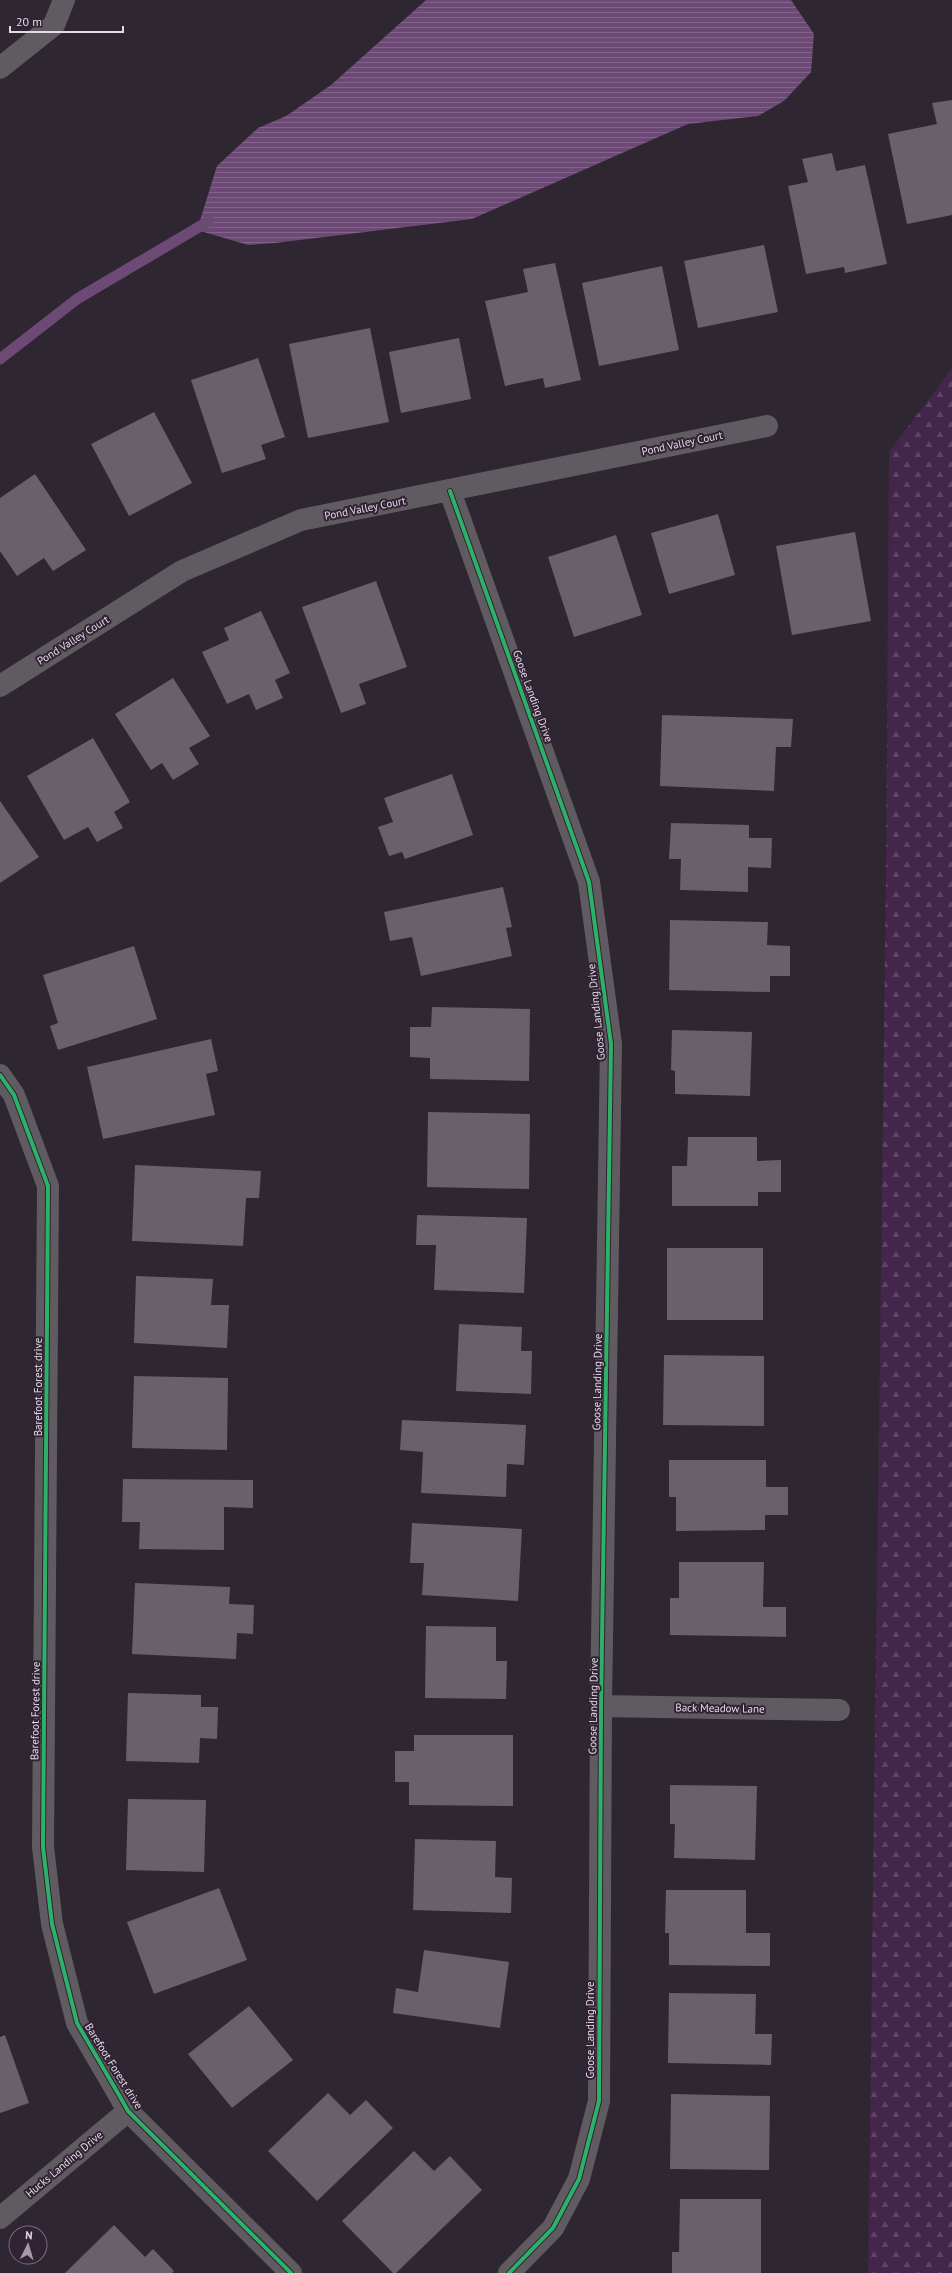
<svg xmlns="http://www.w3.org/2000/svg" width="952" height="2273" viewBox="0 0 952 2273" font-family="'PT Sans',sans-serif">
	<style>
		.forest { fill: url(#forest-firs) }
		.water { fill: url(#water-rules) }
		.lines { fill: none; stroke-linecap: round; stroke-linejoin: round }
		.stream { stroke: #6d4975; stroke-width: 11 }
		.building { fill: #68616a }
		.minor { stroke: #605b61; stroke-width: 22 }
		.cycleway-casing { stroke: #312234; stroke-width: 6 }
		.cycleway { stroke: #2db169; stroke-width: 4 }
		.labels { text-anchor: middle; dominant-baseline: central; stroke-width: 4; stroke-linejoin: round; paint-order: stroke }
		.street-label { font-size: 11px; fill: #e4dae6; stroke: #312234 }
	</style>
	<defs>
		<pattern id="forest-firs" width="22" height="20" patternUnits="userSpaceOnUse"><rect width="22" height="20" fill="#44254b"/><path d="M5 1l3.5 6h-7zM16 11l3.5 6h-7z" fill="#5f4465"/></pattern>
		<pattern id="water-rules" width="6" height="5" patternUnits="userSpaceOnUse"><rect width="6" height="5" fill="#6d4975"/><path d="M0 2.5h6" fill="none" stroke="#826389"/></pattern>
	</defs>
	<rect width="100%" height="100%" fill="#2e2630"/>
	<polygon class="forest" points="952,368 952,2273 868,2273 886,878 889,452"/>
	<polygon class="water" points="426,0 791,0 814,34 811,72 784,101 758,116 688,124 472,219 275,243 248,245 197,230 217,166 258,128 286,116 331,85"/>
	<g class="lines">
		<polyline class="stream" points="0,359 77,299 209,221"/>
	</g>
	<g class="building">
		<polygon points="952,100 952,215 907,224 888,134 937,124 932,103"/>
		<polygon points="832,153 836,171 865,165 887,264 845,273 844,267 806,274 788,186 808,182 802,159"/>
		<polygon points="764,245 778,312 698,328 684,261"/>
		<polygon points="555,263 581,380 545,388 543,378 505,386 485,301 528,292 523,269"/>
		<polygon points="662,266 679,350 599,366 582,283"/>
		<polygon points="370,328 389,422 308,438 289,344"/>
		<polygon points="459,338 471,399 401,413 389,352"/>
		<polygon points="258,358 285,437 261,445 266,459 222,473 191,380"/>
		<polygon points="154,412 192,483 129,516 91,444"/>
		<polygon points="35,474 86,550 53,571 44,558 17,576 0,551 0,498"/>
		<polygon points="718,514 735,575 669,594 651,533"/>
		<polygon points="855,532 871,621 792,635 776,546"/>
		<polygon points="616,535 642,615 574,637 548,557"/>
		<polygon points="376,581 407,667 359,684 366,704 341,713 302,607"/>
		<polygon points="261,611 290,673 275,680 283,698 256,710 249,694 227,704 202,652 229,640 224,628"/>
		<polygon points="173,678 210,736 189,748 199,764 173,780 162,763 151,770 115,714"/>
		<polygon points="662,715 793,719 791,747 776,747 774,791 660,786"/>
		<polygon points="93,738 130,802 114,812 123,828 97,842 88,827 64,840 27,776"/>
		<polygon points="452,774 473,835 405,859 402,852 389,856 378,827 393,822 384,798"/>
		<polygon points="0,801 39,857 0,883"/>
		<polygon points="671,823 749,825 749,838 772,838 771,868 748,867 748,892 680,890 681,859 669,859"/>
		<polygon points="503,887 512,927 506,928 512,956 421,976 412,937 390,941 384,912"/>
		<polygon points="670,920 768,922 767,945 790,946 790,976 770,976 770,992 669,990"/>
		<polygon points="134,946 157,1019 58,1050 50,1026 58,1023 43,975"/>
		<polygon points="432,1007 530,1009 529,1081 430,1079 430,1058 410,1057 410,1027 431,1027"/>
		<polygon points="672,1030 752,1032 750,1096 675,1094 675,1071 671,1070"/>
		<polygon points="211,1039 218,1071 206,1074 215,1115 103,1139 87,1067"/>
		<polygon points="428,1112 530,1114 529,1189 427,1187"/>
		<polygon points="688,1137 757,1137 757,1161 781,1160 781,1192 758,1192 758,1206 672,1206 672,1166 687,1166"/>
		<polygon points="135,1165 261,1171 259,1198 246,1198 243,1246 132,1241"/>
		<polygon points="417,1215 527,1218 524,1293 434,1290 436,1245 416,1245"/>
		<rect x="667" y="1248" width="96" height="72"/>
		<polygon points="136,1276 213,1279 211,1305 229,1305 227,1348 134,1343"/>
		<polygon points="459,1324 522,1327 521,1351 532,1351 531,1394 456,1391"/>
		<polygon points="664,1355 764,1356 764,1426 663,1425"/>
		<polygon points="134,1376 228,1378 227,1450 132,1448"/>
		<polygon points="402,1420 526,1425 524,1465 507,1464 506,1497 421,1493 423,1452 400,1450"/>
		<polygon points="669,1460 766,1460 766,1487 788,1487 788,1515 765,1515 765,1530 676,1531 676,1497 669,1497"/>
		<polygon points="123,1479 253,1480 253,1508 224,1507 224,1550 139,1549 140,1522 122,1522"/>
		<polygon points="412,1523 522,1529 518,1601 422,1595 424,1563 410,1563"/>
		<polygon points="679,1562 764,1562 763,1607 786,1607 786,1637 670,1635 670,1598 679,1598"/>
		<polygon points="135,1583 230,1587 229,1604 254,1605 253,1634 237,1633 236,1659 132,1654"/>
		<polygon points="426,1626 496,1627 496,1661 507,1661 506,1699 425,1698"/>
		<polygon points="128,1693 201,1695 201,1707 218,1707 217,1739 200,1738 199,1763 126,1761"/>
		<polygon points="414,1735 513,1735 513,1806 409,1805 409,1782 395,1782 395,1751 414,1751"/>
		<polygon points="670,1785 757,1786 755,1860 674,1858 675,1824 670,1824"/>
		<polygon points="128,1799 206,1800 204,1872 126,1870"/>
		<polygon points="415,1839 496,1841 495,1877 512,1878 511,1913 413,1910"/>
		<polygon points="219,1888 247,1960 154,1994 127,1922"/>
		<polygon points="666,1890 746,1890 746,1933 770,1933 770,1966 669,1965 669,1933 665,1933"/>
		<polygon points="424,1950 509,1962 500,2028 393,2013 396,1988 418,1992"/>
		<polygon points="669,1993 756,1994 755,2034 772,2034 771,2065 668,2063"/>
		<polygon points="249,2006 293,2060 232,2108 188,2054"/>
		<polygon points="5,2035 29,2103 0,2113 0,2037"/>
		<polygon points="328,2093 350,2115 366,2100 393,2128 317,2201 268,2151"/>
		<polygon points="671,2094 770,2096 769,2170 670,2169"/>
		<polygon points="414,2151 434,2171 450,2156 482,2190 396,2273 393,2273 342,2221"/>
		<polygon points="680,2199 761,2199 761,2273 672,2273 672,2252 679,2252"/>
		<polygon points="114,2225 145,2257 153,2249 174,2271 172,2273 65,2273"/>
	</g>
	<g class="lines">
		<g class="minor">
			<polyline points="0,68 54,25 64,0"/>
			<polyline points="450,491 589,882 611,1044 601,1706 599,2101 579,2179 553,2228 509,2273"/>
			<polyline points="0,686 182,571 301,520 767,426"/>
			<polyline points="0,1075 14,1095 48,1186 43,1847 52,1924 77,2023 119,2095 128,2111 291,2273"/>
			<polyline points="601,1706 839,1710"/>
			<polyline points="0,2218 128,2111"/>
		</g>
		<g class="cycleway-casing">
			<g id="cycleway">
				<polyline points="450,491 589,882 611,1044 601,1706 599,2101 579,2179 553,2228 509,2273"/>
				<polyline points="0,1075 14,1095 48,1186 43,1847 52,1924 77,2023 119,2095 128,2111 291,2273"/>
			</g>
		</g>
		<use href="#cycleway" class="cycleway"/>
	</g>
	<g class="labels">
		<g class="street-label">
			<text transform="translate(682 443) rotate(-12)">Pond Valley Court</text>
			<text transform="translate(365 508) rotate(-11)">Pond Valley Court</text>
			<text transform="translate(73 640) rotate(-32)">Pond Valley Court</text>
			<text transform="translate(533 696) rotate(70)">Goose Landing Drive</text>
			<text transform="translate(596 1012) rotate(-96)">Goose Landing Drive</text>
			<text transform="translate(597 1382) rotate(-89)">Goose Landing Drive</text>
			<text transform="translate(38 1387) rotate(-90)">Barefoot Forest drive</text>
			<text transform="translate(593 1706) rotate(-89)">Goose Landing Drive</text>
			<text transform="translate(720 1708) rotate(1)">Back Meadow Lane</text>
			<text transform="translate(35 1711) rotate(-89)">Barefoot Forest drive</text>
			<text transform="translate(590 2030) rotate(-90)">Goose Landing Drive</text>
			<text transform="translate(114 2066) rotate(58)">Barefoot Forest drive</text>
			<text transform="translate(64 2164) rotate(-40)">Hucks Landing Drive</text>
		</g>
	</g>
	<g transform="translate(28 2245) rotate(5)"><circle r="19" fill="#312234" stroke="#796c7b"/>
	<path d="M0-3L7 15L0 10L-7 15Z" fill="#a49ba6"/>
	<text y="-6" font-size="11" font-weight="bold" text-anchor="middle" fill="#e4dae6">N</text>
	</g>
	<path d="M10 26v6h113v-6" fill="none" stroke="#e4dae6" stroke-width="2"/>
	<text x="16" y="26" font-size="12" fill="#e4dae6" stroke="#312234" stroke-width="3" paint-order="stroke">20 m</text>
</svg>
